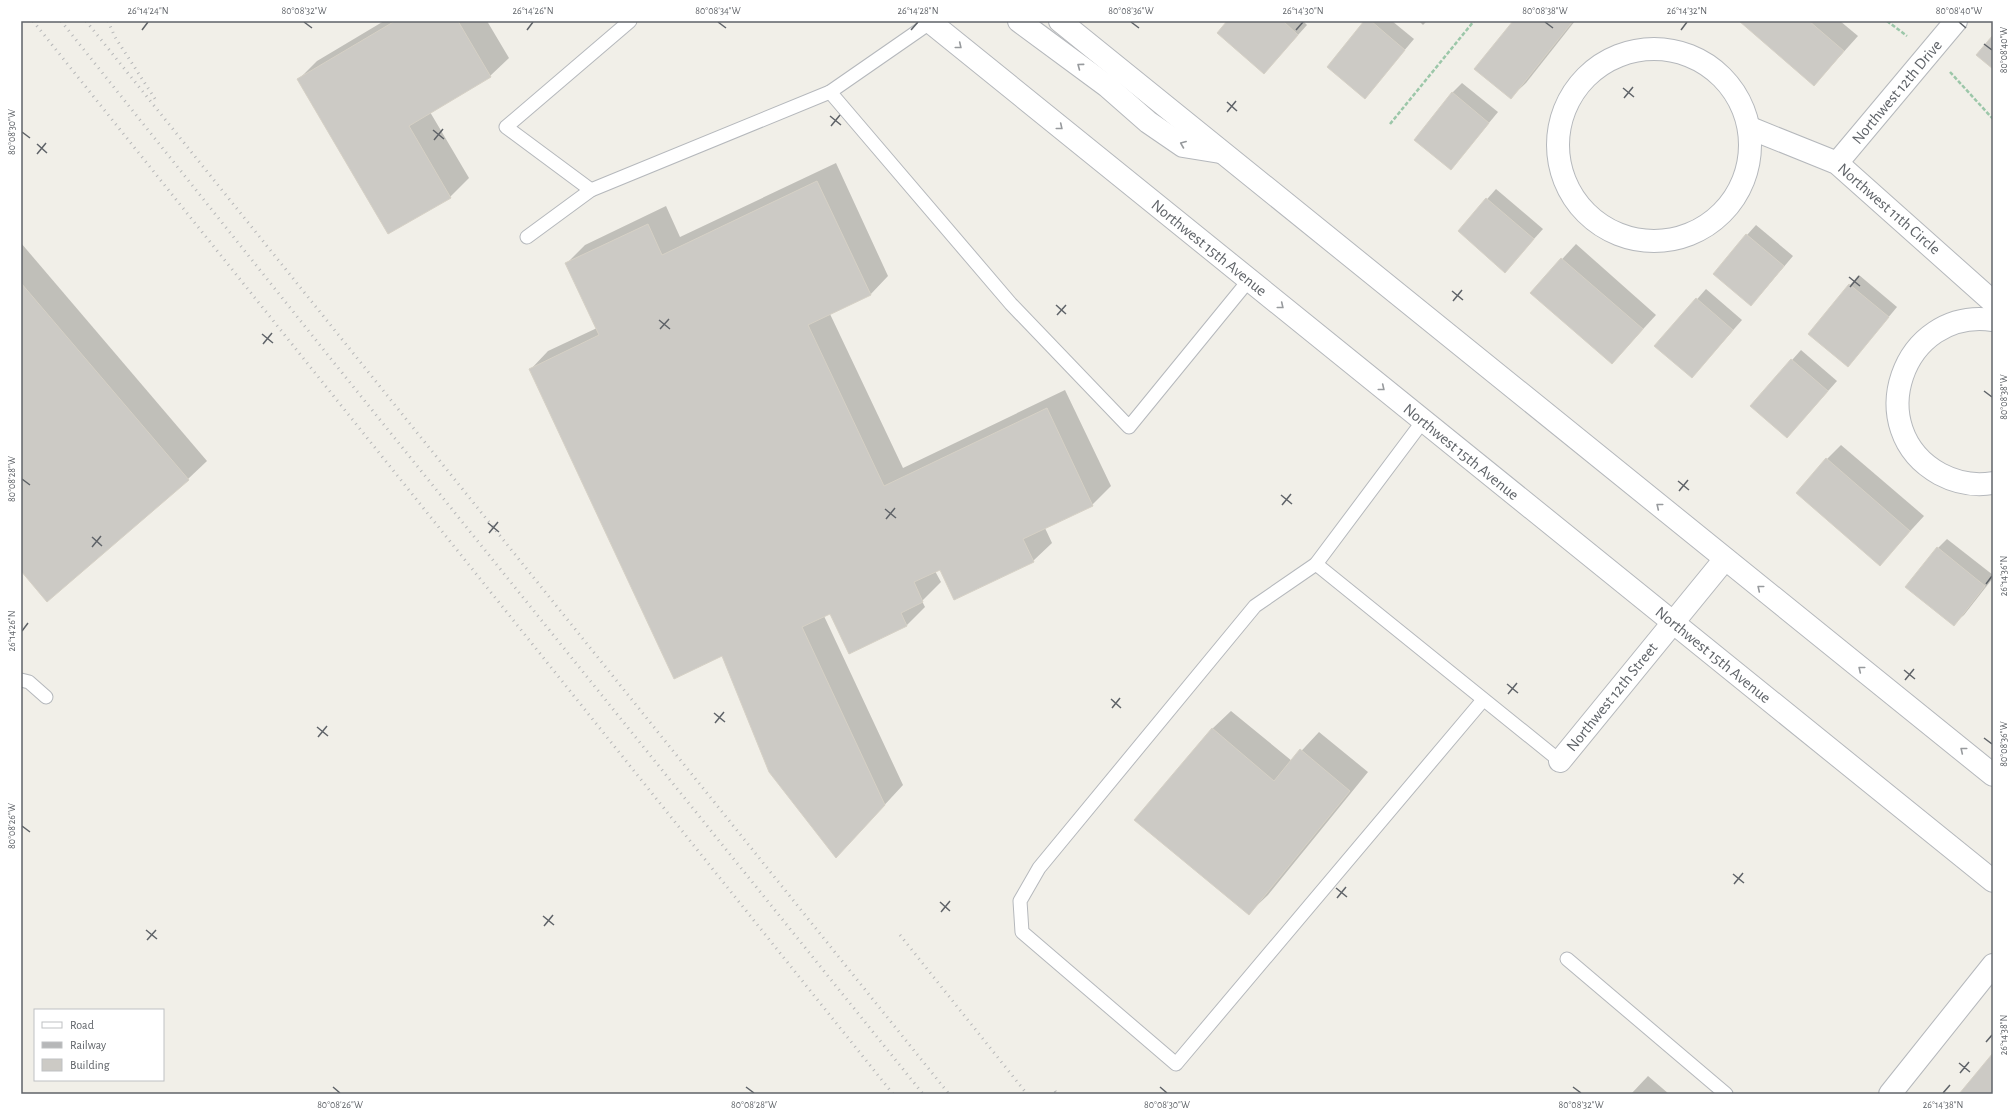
<svg xmlns="http://www.w3.org/2000/svg" width="2014" height="1115" viewBox="0 0 2014 1115" font-family="'Alegreya Sans',sans-serif">
	<style>
		.shadow { fill: #0003 }
		.building { fill: #cccac5; stroke: #d6d1c6 }
		.lines { fill: none; stroke-linecap: round; stroke-linejoin: round }
		.service-casing { stroke: #b5b8bc; stroke-width: 15 }
		.minor-casing { stroke: #b5b8bc; stroke-width: 24 }
		.tertiary-casing { stroke: #b5b8bc; stroke-width: 24 }
		.path { stroke: #9cc7a9; stroke-width: 2.5; stroke-dasharray: 4 2; stroke-linecap: butt }
		.service { stroke: #fff; stroke-width: 13 }
		.minor { stroke: #fff; stroke-width: 22 }
		.tertiary { stroke: #fff; stroke-width: 22 }
		.rail { stroke: #b6b7b8; stroke-width: 3; stroke-dasharray: 1 5; stroke-linecap: butt }
		.oneway { stroke: #979a9d }
		.ticks { fill: none; stroke: #5f6368; stroke-width: 1.5 }
		.labels { text-anchor: middle; dominant-baseline: central; stroke-width: 3; stroke-linejoin: round; paint-order: stroke }
		.street-label { font-size: 16px; fill: #5f6368; stroke: #fff }
		.neatline { fill: none; stroke: #5f6368; stroke-width: 1.5 }
		.ticks-label { font-size: 10px; text-anchor: middle; fill: #5f6368 }
	</style>
	<rect width="100%" height="100%" fill="#f1efe8"/>
	<g class="shadow">
		<polygon points="384,21 487,21 509,58 490,76 430,112 469,178 450,197 389,233 298,80 317,61"/>
		<polygon points="1229,21 1303,21 1307,25 1264,73"/>
		<polygon points="1365,21 1392,21 1414,39 1365,97"/>
		<polygon points="1419,21 1427,21 1423,25"/>
		<polygon points="1514,21 1575,21 1526,83 1511,97"/>
		<polygon points="1740,21 1840,21 1858,36 1814,85"/>
		<polygon points="1462,83 1498,112 1451,169 1452,93"/>
		<polygon points="836,163 888,276 870,295 830,314 903,468 1065,390 1111,486 1092,505 1045,528 1052,543 1033,561 940,568 935,571 941,582 922,601 925,607 907,625 849,653 830,613 824,616 903,785 854,838 723,655 530,370 548,351 597,328 567,263 585,245 666,206 680,237"/>
		<polygon points="1496,189 1543,229 1505,271 1459,231"/>
		<polygon points="1756,225 1793,256 1760,295 1747,235"/>
		<polygon points="21,243 207,461 188,479 21,570"/>
		<polygon points="1576,244 1656,315 1612,363 1532,292"/>
		<polygon points="1859,275 1897,307 1848,366 1850,285"/>
		<polygon points="1706,289 1742,320 1692,377 1656,346"/>
		<polygon points="1801,350 1837,381 1787,437 1751,406"/>
		<polygon points="1841,445 1924,516 1880,564 1827,459"/>
		<polygon points="1947,539 1993,575 1993,578 1964,615 1954,624 1938,548"/>
		<polygon points="1231,711 1292,761 1319,732 1368,772 1268,895 1249,913 1212,729"/>
		<polygon points="1648,1076 1669,1094 1631,1094"/>
	</g>
	<g class="building">
		<polygon points="395,21 458,21 491,77 409,126 451,198 388,234 297,79"/>
		<polygon points="1227,21 1283,21 1298,35 1264,74 1217,33"/>
		<polygon points="1364,21 1371,21 1405,50 1365,99 1327,67"/>
		<polygon points="1513,21 1573,21 1511,99 1474,69"/>
		<polygon points="1739,21 1809,21 1844,51 1814,86"/>
		<polygon points="1993,35 1993,69 1976,55"/>
		<polygon points="1452,92 1489,123 1451,170 1414,140"/>
		<polygon points="817,181 871,295 808,325 884,486 1047,408 1093,506 1023,539 1034,562 954,600 940,570 914,582 923,602 901,613 907,626 849,654 830,614 802,627 885,805 836,858 769,772 722,656 674,679 529,369 599,335 565,263 648,224 662,255"/>
		<polygon points="1486,198 1534,239 1505,273 1458,231"/>
		<polygon points="1746,234 1784,266 1751,306 1713,274"/>
		<polygon points="1561,258 1643,329 1612,364 1530,293"/>
		<polygon points="21,283 189,480 47,602 21,571"/>
		<polygon points="1849,284 1889,317 1848,367 1808,334"/>
		<polygon points="1696,298 1733,330 1692,378 1654,346"/>
		<polygon points="1791,359 1828,391 1787,438 1750,406"/>
		<polygon points="1826,458 1910,531 1880,566 1796,493"/>
		<polygon points="1937,547 1985,586 1954,626 1905,587"/>
		<polygon points="1212,728 1274,781 1300,749 1350,791 1249,915 1134,820"/>
		<polygon points="1993,1053 1993,1094 1959,1094"/>
	</g>
	<g class="lines">
		<g class="service-casing">
			<g id="service">
				<polyline points="830,92 1011,304 1129,427 1249,280"/>
				<polyline points="591,190 506,127 630,21"/>
				<polyline points="527,237 591,190 830,92 931,22"/>
				<polyline points="1423,421 1316,564 1255,606 1039,868 1020,901 1022,932 1176,1064 1483,700"/>
				<polyline points="1316,564 1560,761"/>
				<polyline points="21,680 29,682 46,697"/>
				<polyline points="1567,959 1726,1094"/>
			</g>
		</g>
		<g class="minor-casing">
			<g id="minor">
				<circle cx="1654" cy="145" r="96"/>
				<polyline points="1750,128 1837,163 1993,302"/>
				<polyline points="1837,163 1956,21"/>
				<path d="M1993,320C1902,307 1860,430 1940,474C1957,483 1975,486 1993,483"/>
				<polyline points="1560,761 1725,559"/>
				<polyline points="1890,1094 1993,965"/>
			</g>
		</g>
		<g class="tertiary-casing">
			<g id="tertiary">
				<polyline points="929,21 1993,881"/>
				<polyline points="1019,21 1107,86 1148,122 1183,146 1220,152"/>
				<polyline points="1060,21 1993,775"/>
			</g>
		</g>
		<g class="path">
			<polyline points="1887,21 1907,36"/>
			<polyline points="1950,72 1993,119"/>
			<polyline points="1390,124 1474,21"/>
		</g>
		<use href="#service" class="service"/>
		<use href="#minor" class="minor"/>
		<use href="#tertiary" class="tertiary"/>
		<g class="rail">
			<polyline points="33,21 893,1094"/>
			<polyline points="61,21 331,359 923,1094"/>
			<polyline points="86,21 949,1094"/>
			<polyline points="108,21 115,37 157,102"/>
			<polyline points="900,935 1027,1094"/>
			<polyline points="1055,1091 1057,1094"/>
		</g>
	</g>
	<defs><path id="oneway-chevron" d="M-2-3.5L2.5 0L-2 3.5" fill="none" stroke-width="1.6" stroke-linecap="round" stroke-linejoin="round"/></defs>
	<g class="oneway">
		<use href="#oneway-chevron" transform="translate(959 46) rotate(39)"/>
		<use href="#oneway-chevron" transform="translate(1080 66) rotate(-143)"/>
		<use href="#oneway-chevron" transform="translate(1060 127) rotate(39)"/>
		<use href="#oneway-chevron" transform="translate(1183 144) rotate(-158)"/>
		<use href="#oneway-chevron" transform="translate(1281 306) rotate(39)"/>
		<use href="#oneway-chevron" transform="translate(1382 388) rotate(39)"/>
		<use href="#oneway-chevron" transform="translate(1659 506) rotate(-141)"/>
		<use href="#oneway-chevron" transform="translate(1760 588) rotate(-141)"/>
		<use href="#oneway-chevron" transform="translate(1861 669) rotate(-141)"/>
		<use href="#oneway-chevron" transform="translate(1963 750) rotate(-141)"/>
	</g>
	<path class="ticks" d="M304,22L312,28M718,22L726,28M1131,22L1139,28M1545,22L1553,28M1959,22L1966,28M142,30L148,22M527,30L533,22M911,30L918,22M1296,30L1303,22M1681,30L1687,22M1984,44L1992,50M1623,88L1634,97M1624,98L1633,87M1227,102L1237,111M1227,112L1236,101M830,116L841,125M831,126L840,115M433,130L444,139M22,132L30,138M434,140L443,129M37,144L47,153M37,154L46,143M1849,277L1860,286M1850,287L1859,276M1452,291L1463,300M1453,301L1462,290M1056,305L1066,314M1057,315L1066,305M659,320L670,329M660,329L669,319M262,334L273,343M263,344L272,333M1984,391L1992,397M22,479L30,485M1678,481L1689,490M1679,491L1688,480M1281,495L1292,504M1282,505L1291,494M885,509L896,518M886,519L895,508M488,523L499,532M489,533L498,522M92,537L102,546M92,547L101,536M1986,584L1992,576M22,631L28,623M1904,670L1915,679M1905,680L1914,669M1507,684L1518,693M1508,694L1517,683M1111,699L1121,708M1112,708L1120,698M714,713L725,722M715,723L724,712M317,727L328,736M318,737L327,726M1984,738L1992,744M22,826L30,832M1733,874L1744,883M1734,884L1743,873M1336,888L1347,897M1337,898L1346,887M940,902L950,911M941,912L950,901M543,916L554,925M544,926L553,915M146,930L157,939M147,940L156,930M1986,1042L1992,1035M1959,1063L1970,1072M1960,1073L1969,1062M333,1087L340,1093M746,1087L754,1093M1160,1087L1167,1093M1573,1087L1581,1093M1943,1093L1950,1085"/>
	<g class="labels">
		<g class="street-label">
			<text transform="translate(1897 92) rotate(-50)">Northwest 12th Drive</text>
			<text transform="translate(1889 209) rotate(41)">Northwest 11th Circle</text>
			<text transform="translate(1209 248) rotate(39)">Northwest 15th Avenue</text>
			<text transform="translate(1461 452) rotate(39)">Northwest 15th Avenue</text>
			<text transform="translate(1713 655) rotate(39)">Northwest 15th Avenue</text>
			<text transform="translate(1612 697) rotate(-51)">Northwest 12th Street</text>
		</g>
	</g>
	<rect width="2014" height="1115" fill="none" stroke="#ffffff" stroke-width="44"/>
	<rect x="34" y="1009" width="130" height="72" fill="#ffffff" stroke="#bfc1c3"/>
	<rect x="42" y="1022" width="20" height="6" fill="#ffffff" stroke="#bfc1c3"/>
	<text x="70" y="1029" font-size="12" fill="#5f6368">Road</text>
	<rect x="42" y="1042" width="20" height="6" fill="#b6b7b8" stroke="#bfc1c3"/>
	<text x="70" y="1049" font-size="12" fill="#5f6368">Railway</text>
	<rect x="42" y="1059" width="20" height="12" fill="#cccac5" stroke="#bfc1c3"/>
	<text x="70" y="1069" font-size="12" fill="#5f6368">Building</text>
	<rect x="22" y="22" width="1970" height="1071" class="neatline"/>
	<g class="ticks-label">
		<text x="148" y="14">26°14'24"N</text>
		<text x="304" y="14">80°08'32"W</text>
		<text x="533" y="14">26°14'26"N</text>
		<text x="718" y="14">80°08'34"W</text>
		<text x="918" y="14">26°14'28"N</text>
		<text x="1131" y="14">80°08'36"W</text>
		<text x="1303" y="14">26°14'30"N</text>
		<text x="1545" y="14">80°08'38"W</text>
		<text x="1687" y="14">26°14'32"N</text>
		<text x="1959" y="14">80°08'40"W</text>
		<text transform="translate(2003 50) rotate(-90)" y="4">80°08'40"W</text>
		<text transform="translate(11 132) rotate(-90)" y="4">80°08'30"W</text>
		<text transform="translate(2003 397) rotate(-90)" y="4">80°08'38"W</text>
		<text transform="translate(11 479) rotate(-90)" y="4">80°08'28"W</text>
		<text transform="translate(2003 576) rotate(-90)" y="4">26°14'36"N</text>
		<text transform="translate(11 631) rotate(-90)" y="4">26°14'26"N</text>
		<text transform="translate(2003 744) rotate(-90)" y="4">80°08'36"W</text>
		<text transform="translate(11 826) rotate(-90)" y="4">80°08'26"W</text>
		<text transform="translate(2003 1035) rotate(-90)" y="4">26°14'38"N</text>
		<text x="340" y="1108">80°08'26"W</text>
		<text x="754" y="1108">80°08'28"W</text>
		<text x="1167" y="1108">80°08'30"W</text>
		<text x="1581" y="1108">80°08'32"W</text>
		<text x="1943" y="1108">26°14'38"N</text>
	</g>
</svg>
